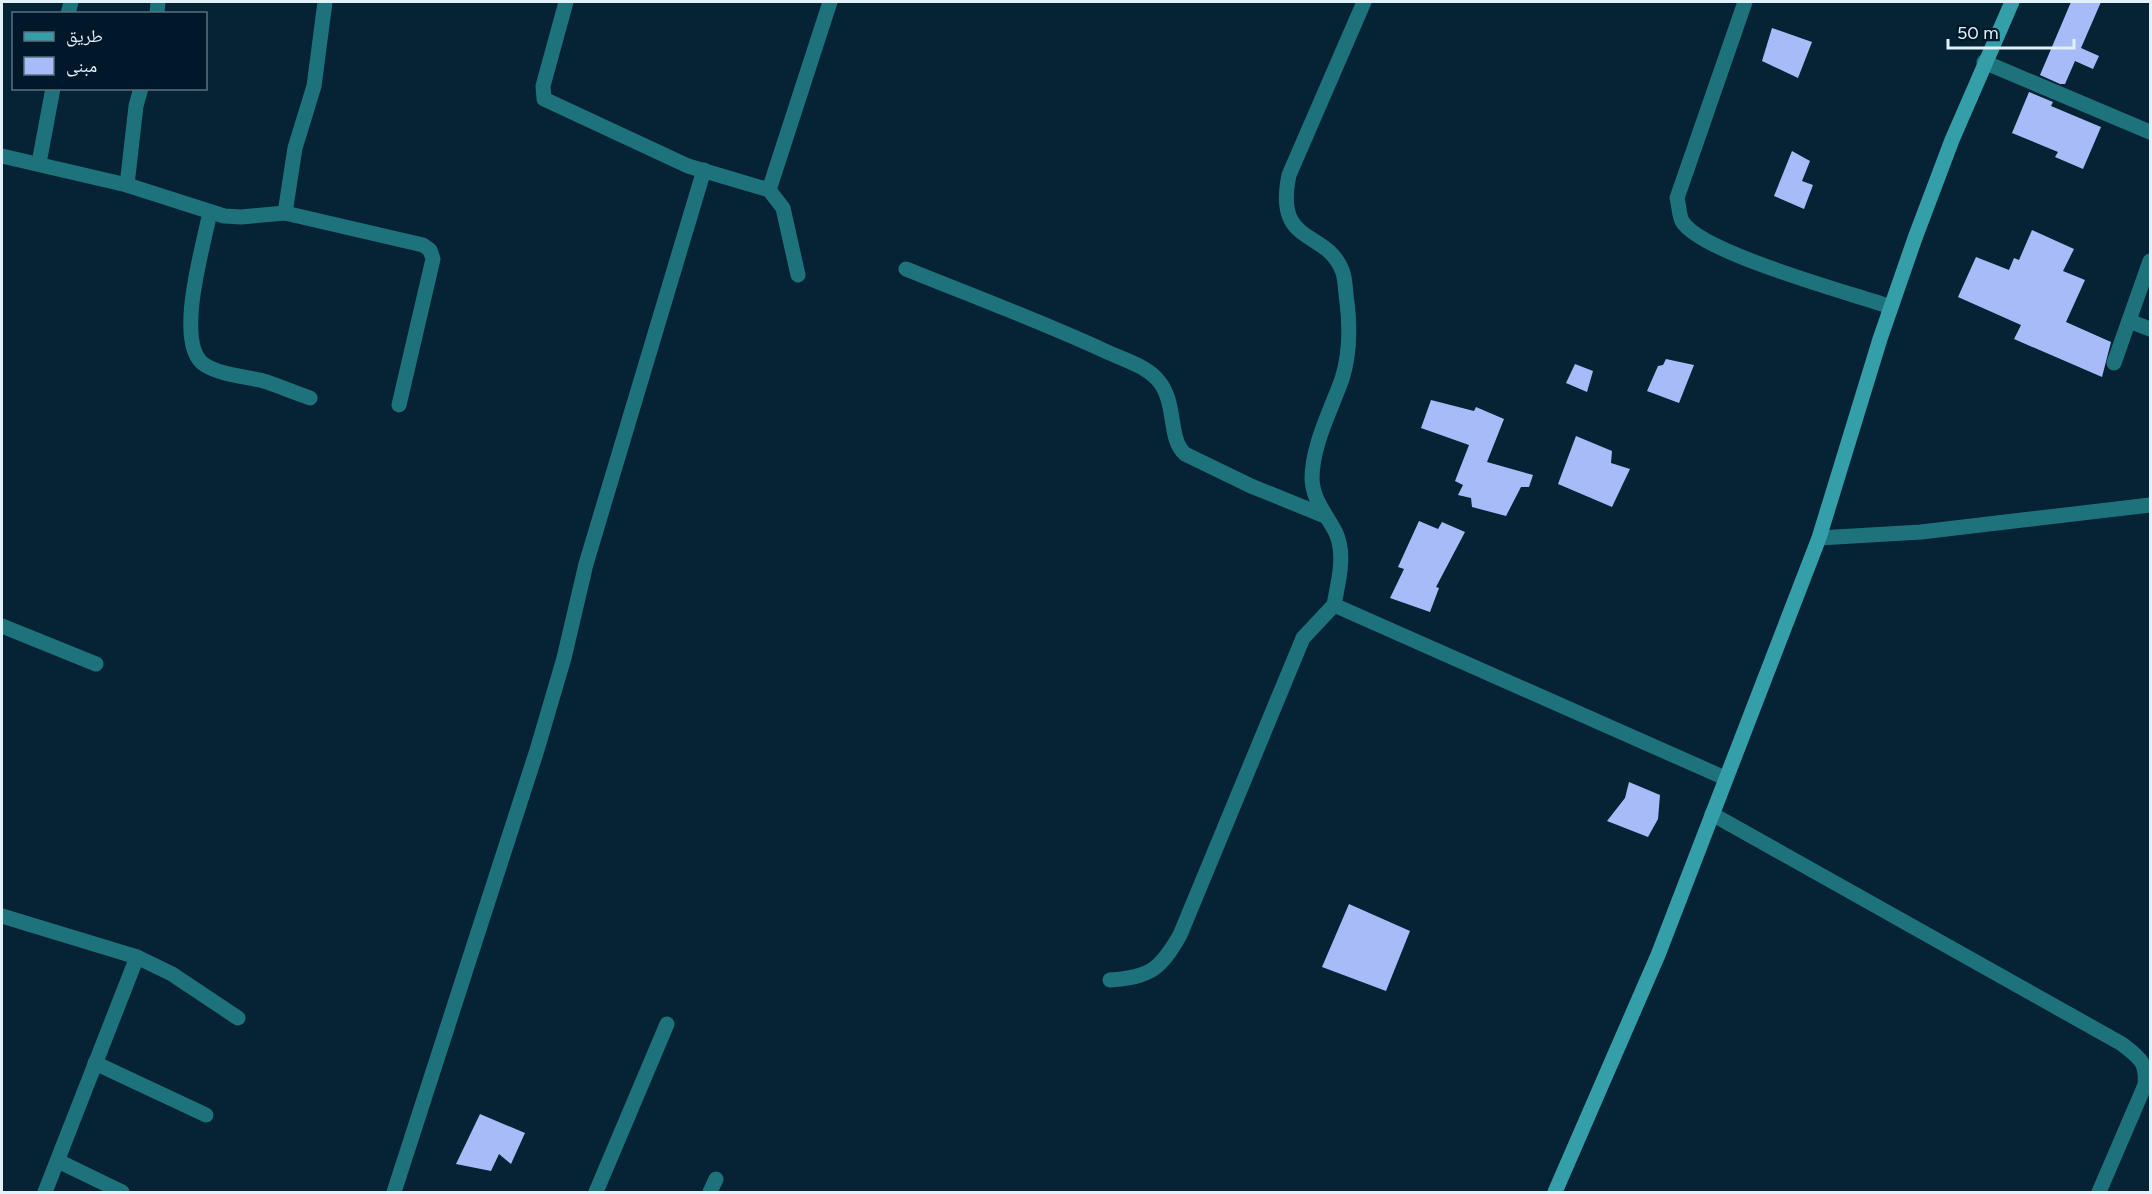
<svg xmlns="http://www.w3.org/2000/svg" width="2152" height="1194" viewBox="0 0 2152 1194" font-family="Figtree,'Noto Naskh Arabic',sans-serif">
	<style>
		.building { fill: #a8bbf9 }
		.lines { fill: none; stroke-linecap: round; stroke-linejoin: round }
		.street { stroke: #1d727b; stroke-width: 15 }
		.secondary { stroke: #349ea9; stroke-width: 15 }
	</style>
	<rect width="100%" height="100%" fill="#052334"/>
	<g class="building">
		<polygon points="2071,2 2101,2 2081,48 2099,56 2093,69 2075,61 2065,84 2060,84 2040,75"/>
		<polygon points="1772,28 1812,42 1798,78 1762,61"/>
		<polygon points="2029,92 2053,102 2051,106 2101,127 2083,169 2055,157 2058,152 2012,133"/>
		<polygon points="1792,151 1810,161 1802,181 1813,185 1804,209 1774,196"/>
		<polygon points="2032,230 2074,249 2063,271 2085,280 2066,322 2111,342 2102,377 2014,339 2021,325 1958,297 1976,257 2009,270 2014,258 2019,260"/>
		<polygon points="1666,359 1694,365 1679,403 1647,391 1658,366 1663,365"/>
		<polygon points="1575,364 1593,371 1587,392 1566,383"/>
		<polygon points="1431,400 1474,411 1476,407 1504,419 1487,462 1533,475 1529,487 1521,487 1506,516 1472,507 1471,498 1458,495 1463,485 1455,481 1469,445 1421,428"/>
		<polygon points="1576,436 1612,451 1611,463 1630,469 1612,507 1558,484"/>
		<polygon points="1419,521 1438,529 1442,522 1465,532 1436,587 1439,588 1430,612 1390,598 1404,569 1398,567"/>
		<polygon points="1629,782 1660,795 1658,819 1648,837 1607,821 1625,798"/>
		<polygon points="1349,904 1410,931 1386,991 1322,967"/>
		<polygon points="480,1114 525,1133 511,1164 499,1154 491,1171 456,1164"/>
	</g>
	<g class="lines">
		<g class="street">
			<polyline points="566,2 543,86 544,99 688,166 769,190 783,208 798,275"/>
			<path d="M1745,2L1677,198C1679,205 1679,215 1682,221C1700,253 1851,293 1891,307"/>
			<polyline points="68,14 71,2"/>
			<polyline points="157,14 158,2"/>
			<polyline points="1984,62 2150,132"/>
			<polyline points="2,156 127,185 224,216 241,217 285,213 423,245 430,250 433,259 399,405"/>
			<polyline points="39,163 53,88"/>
			<polyline points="127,185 136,106 141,88"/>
			<polyline points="769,190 830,2"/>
			<path d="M210,212C204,244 173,345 205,365C223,376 247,376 267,382C281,387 296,393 310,398"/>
			<polyline points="285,213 295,148 314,86 325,2"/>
			<path d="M906,269C973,296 1040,321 1105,351C1122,359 1144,365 1157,379C1178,402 1167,438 1185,454L1251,486L1325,516"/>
			<polyline points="2129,321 2150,329"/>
			<polyline points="2114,363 2150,261"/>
			<polyline points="1819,538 1921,532 2150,505"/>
			<path d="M1334,605C1338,582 1346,556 1336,533C1327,515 1313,501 1312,479C1312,445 1331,410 1342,379C1350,354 1350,327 1347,302C1345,292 1346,279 1342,270C1325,228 1274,247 1289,175L1364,2"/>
			<polyline points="2,626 96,664"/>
			<path d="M1712,814L2122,1044C2140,1058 2147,1062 2145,1085L2099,1192"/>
			<polyline points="2,916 137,957 172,974 238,1018"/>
			<path d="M1110,980C1150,977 1160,970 1180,935L1303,638L1334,605L1725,778"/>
			<polyline points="95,1063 206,1115"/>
			<polyline points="58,1161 122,1192"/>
			<polyline points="45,1192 137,957"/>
			<polyline points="394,1192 537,750 564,658 586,564 704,170"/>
			<polyline points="596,1192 667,1024"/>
			<polyline points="710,1192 716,1179"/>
		</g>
		<polyline class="secondary" points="1555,1192 1658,955 1819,538 1880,339 1915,238 1952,140 2012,2"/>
	</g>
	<rect width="2152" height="1194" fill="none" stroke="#e1f2fd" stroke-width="6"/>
	<rect x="12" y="12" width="195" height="78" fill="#00192a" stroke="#5a707e" stroke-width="1.5"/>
	<rect x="24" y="32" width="30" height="9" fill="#349ea9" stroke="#5a707e" stroke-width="1.5"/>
	<text x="66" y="42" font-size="18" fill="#e1f2fd">طريق</text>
	<rect x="24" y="57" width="30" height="18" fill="#a8bbf9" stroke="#5a707e" stroke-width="1.5"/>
	<text x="66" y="72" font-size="18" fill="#e1f2fd">مبنى</text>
	<path d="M1948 39v9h126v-9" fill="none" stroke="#e1f2fd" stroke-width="3"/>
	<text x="1957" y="39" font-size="18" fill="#e1f2fd" stroke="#00192a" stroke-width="4.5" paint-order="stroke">50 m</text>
</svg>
